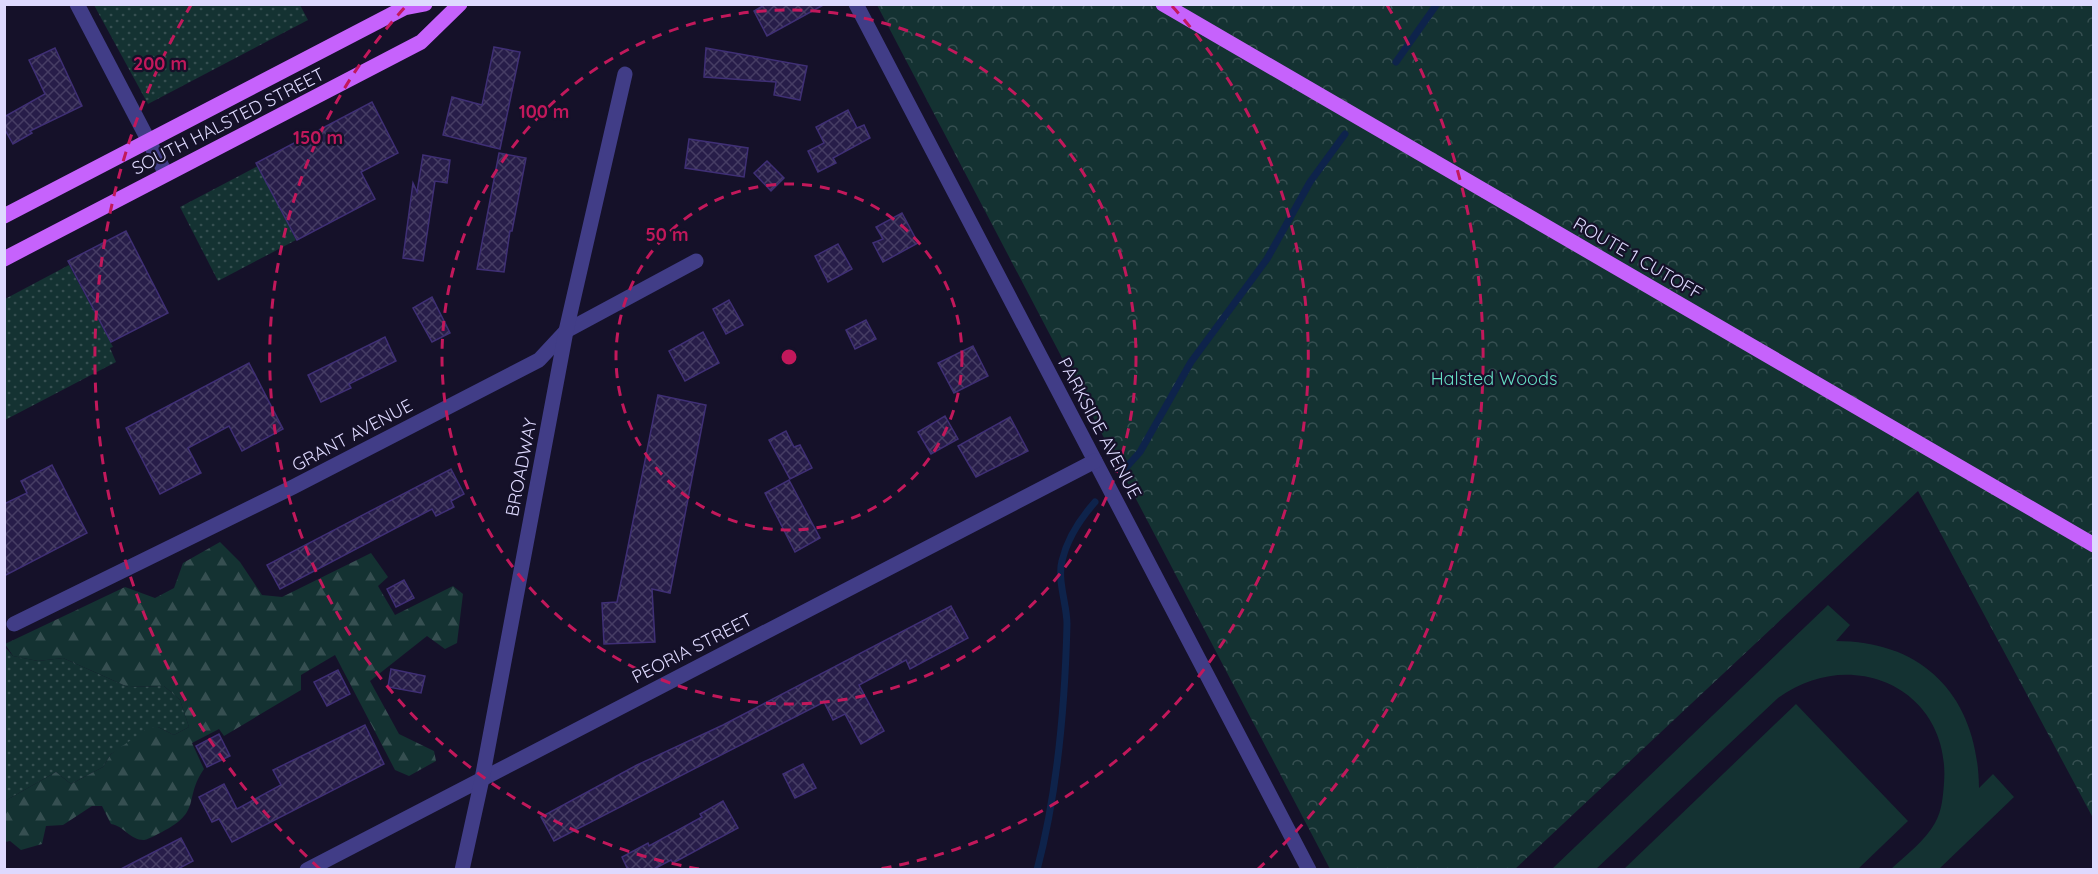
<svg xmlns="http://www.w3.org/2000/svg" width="2098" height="874" viewBox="0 0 2098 874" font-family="Quicksand,sans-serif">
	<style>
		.grass { fill: url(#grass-dots) }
		.forest { fill: url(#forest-firs) }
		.park { fill: url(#park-crowns) }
		.pitch { fill: #143232 }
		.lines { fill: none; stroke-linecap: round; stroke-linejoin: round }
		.stream { stroke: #0e234b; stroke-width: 7 }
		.building { fill: url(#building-cross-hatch); stroke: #3f2f75; stroke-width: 1.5 }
		.minor { stroke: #413d87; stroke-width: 15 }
		.major { stroke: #c662fc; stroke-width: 15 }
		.ring { fill: none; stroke: #c2185b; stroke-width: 3; stroke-dasharray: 10 8 }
		.labels { text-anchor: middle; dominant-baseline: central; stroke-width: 4.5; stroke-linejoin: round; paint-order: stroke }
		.street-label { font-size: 18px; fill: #ded9fe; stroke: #151129 }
		.park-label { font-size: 18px; fill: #65dec3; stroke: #151129 }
		.centre { fill: #c2185b; stroke: #151129; stroke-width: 3 }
		.ring-label { font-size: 18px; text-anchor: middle; font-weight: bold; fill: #c2185b; stroke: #151129; stroke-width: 4.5; stroke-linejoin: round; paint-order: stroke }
	</style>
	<defs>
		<pattern id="grass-dots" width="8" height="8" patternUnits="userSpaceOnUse" patternTransform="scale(1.5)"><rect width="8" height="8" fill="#143232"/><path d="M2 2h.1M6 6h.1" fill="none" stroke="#364f51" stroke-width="1.8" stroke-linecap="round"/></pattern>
		<pattern id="forest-firs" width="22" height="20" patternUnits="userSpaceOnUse" patternTransform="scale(1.5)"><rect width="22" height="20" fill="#143232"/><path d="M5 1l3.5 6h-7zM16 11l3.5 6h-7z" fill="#364f51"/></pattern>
		<pattern id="park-crowns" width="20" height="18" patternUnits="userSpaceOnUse" patternTransform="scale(1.5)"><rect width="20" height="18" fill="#143232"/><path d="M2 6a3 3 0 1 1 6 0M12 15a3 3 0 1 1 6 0" fill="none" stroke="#364f51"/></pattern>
		<pattern id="building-cross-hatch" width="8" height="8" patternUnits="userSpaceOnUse" patternTransform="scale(1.5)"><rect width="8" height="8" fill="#271d49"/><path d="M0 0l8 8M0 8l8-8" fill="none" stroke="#463d64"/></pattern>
	</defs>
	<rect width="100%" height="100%" fill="#151129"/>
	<g class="grass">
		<polygon points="94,5 300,5 308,20 148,104"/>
		<polygon points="258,166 296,240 218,281 180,207"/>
		<polygon points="69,265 113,347 110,348 116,362 5,420 5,299"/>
		<polygon points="4,646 13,656 38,661 63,658 128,687 164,686 180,700 189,727 174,735 158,727 111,754 103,767 71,784 56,772 5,801"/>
	</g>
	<path class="forest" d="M220,542L240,562L262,595L282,597L371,553L388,577L378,586L395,615L453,586L463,594L457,643L445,649L427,636L370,681L399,734L434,751L436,761L409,776L395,770L335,655L301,675V690L224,736L219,729L192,743L204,769C183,799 203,811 162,832C157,834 150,839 144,840C130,840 124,826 111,824L102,806H92L63,825L46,826L42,844L21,850L10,841L5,842V801L56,772L71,784L103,767L111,754L148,728L158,727L174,735L189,727L180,700L164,686L128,687L63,658L38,661L13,656L5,644L125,587L155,598L174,588L183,563Z"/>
	<polygon class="park" points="877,5 2093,5 2093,818 1918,491 1515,869 1330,869"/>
	<g class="pitch">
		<path d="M1828,605L1850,625L1836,641C1926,641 1978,699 1979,788L1993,774L2014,797L1939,869H1891C1906,855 1925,841 1935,823C1942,811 1943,796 1944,783C1951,689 1852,644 1778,698L1596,869H1552Z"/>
		<polygon points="1796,704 1908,821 1858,869 1624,869"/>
	</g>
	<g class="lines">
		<g class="stream">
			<polyline points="1396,62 1437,4"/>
			<polyline points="1122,472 1140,452 1191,362 1267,259 1310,182 1345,134"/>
			<path d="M1037,870C1058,791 1065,705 1067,624C1067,605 1057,580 1062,561C1067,539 1081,518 1095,502"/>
		</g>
	</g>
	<g class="building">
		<polygon points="766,4 825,4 767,36 754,11"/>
		<polygon points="494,47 520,52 500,149 443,135 452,97 482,105"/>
		<polygon points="55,48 82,106 30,131 32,133 13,144 4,128 4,117 45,94 29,60"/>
		<polygon points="706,48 807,66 800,100 774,95 776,82 704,77"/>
		<polygon points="372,102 398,153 361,172 375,199 297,240 256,163"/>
		<polygon points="848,110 857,128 864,125 870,138 833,158 836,163 818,172 808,151 824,143 816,127"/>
		<polygon points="689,139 748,148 744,177 685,168"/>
		<polygon points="499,153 526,158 512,231 510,231 504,272 477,269"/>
		<polygon points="423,155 450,160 447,183 435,181 423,261 403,258 413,183 417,192"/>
		<polygon points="767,161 784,178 771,191 754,173"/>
		<polygon points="902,213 918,243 883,262 873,243 883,239 876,227"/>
		<polygon points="126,231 168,313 111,342 68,261"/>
		<polygon points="838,244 852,269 828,282 815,256"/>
		<polygon points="432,297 450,333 432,342 413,308"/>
		<polygon points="729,300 743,325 726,334 713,309"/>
		<polygon points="866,320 876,339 855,349 846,330"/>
		<polygon points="703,332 719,363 685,381 669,351"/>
		<polygon points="385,337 396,361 349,384 351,388 321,402 308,375"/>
		<polygon points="973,346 988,376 954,393 938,363"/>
		<polygon points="249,363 283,429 242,451 229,426 188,448 201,473 160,494 126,428"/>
		<polygon points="658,395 706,405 670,593 652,589 655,642 604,644 602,603 617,602"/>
		<polygon points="945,416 958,439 931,454 918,432"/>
		<polygon points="1010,417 1028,451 976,477 958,446"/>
		<polygon points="786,431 794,447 800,445 812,468 790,479 769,440"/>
		<polygon points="52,465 87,533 4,576 4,504 27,493 21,481"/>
		<polygon points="451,469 464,494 451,501 454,507 436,516 432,509 280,589 267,565"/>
		<polygon points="789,480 820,538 795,552 765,493"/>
		<polygon points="404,580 414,598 396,607 387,589"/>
		<polygon points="951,606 968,638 910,669 906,660 859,685 884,731 861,744 845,714 833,720 824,702 554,841 541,817 637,765 723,725"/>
		<polygon points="391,669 425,676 421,693 388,687"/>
		<polygon points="338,670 350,694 327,706 314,682"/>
		<polygon points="365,725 384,764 232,842 219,819 212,822 199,797 224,784 237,809 281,785 273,770"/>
		<polygon points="219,734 230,756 207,767 196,746"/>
		<polygon points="803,764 816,788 795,798 783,774"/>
		<polygon points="723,801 738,828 673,863 671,860 652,870 628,870 622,857 648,843 649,846 702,817 700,814"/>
		<polygon points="181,838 193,861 176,870 119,870"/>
	</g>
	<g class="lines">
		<g class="minor">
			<polyline points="77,4 166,174"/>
			<polyline points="856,4 1309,870"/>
			<polyline points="14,624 293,487 539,360 566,331 696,261"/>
			<polyline points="307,870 1095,461"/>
			<polyline points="462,870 482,779 566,331 625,74"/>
		</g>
		<g class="major">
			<polyline points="1163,4 2094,545"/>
			<polyline points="4,216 404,8 425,4"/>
			<polyline points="4,259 421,42 460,4"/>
		</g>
	</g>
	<g class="ring">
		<circle cx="789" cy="357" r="173"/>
		<circle cx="789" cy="357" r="347"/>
		<path d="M699 869A520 520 0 0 1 406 6M1172 6A520 520 0 0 1 879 869"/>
		<path d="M320 869A694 694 0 0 1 191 5M1387 5A694 694 0 0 1 1258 869"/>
	</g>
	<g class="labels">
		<g class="street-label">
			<text transform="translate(228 121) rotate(-27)">SOUTH HALSTED STREET</text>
			<text transform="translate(1638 258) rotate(30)">ROUTE 1 CUTOFF</text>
			<text transform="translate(1100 428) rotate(62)">PARKSIDE AVENUE</text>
			<text transform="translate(352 435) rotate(-28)">GRANT AVENUE</text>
			<text transform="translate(521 467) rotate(-79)">BROADWAY</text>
			<text transform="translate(692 648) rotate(-27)">PEORIA STREET</text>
		</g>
		<g class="park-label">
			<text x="1494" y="378">Halsted Woods</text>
		</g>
	</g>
	<circle cx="789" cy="357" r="9" class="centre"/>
	<g class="ring-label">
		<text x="160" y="70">200 m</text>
		<text x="544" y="118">100 m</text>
		<text x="318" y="144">150 m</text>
		<text x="667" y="241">50 m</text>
	</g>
	<rect width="2098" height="874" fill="none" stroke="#ded9fe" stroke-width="12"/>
</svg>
